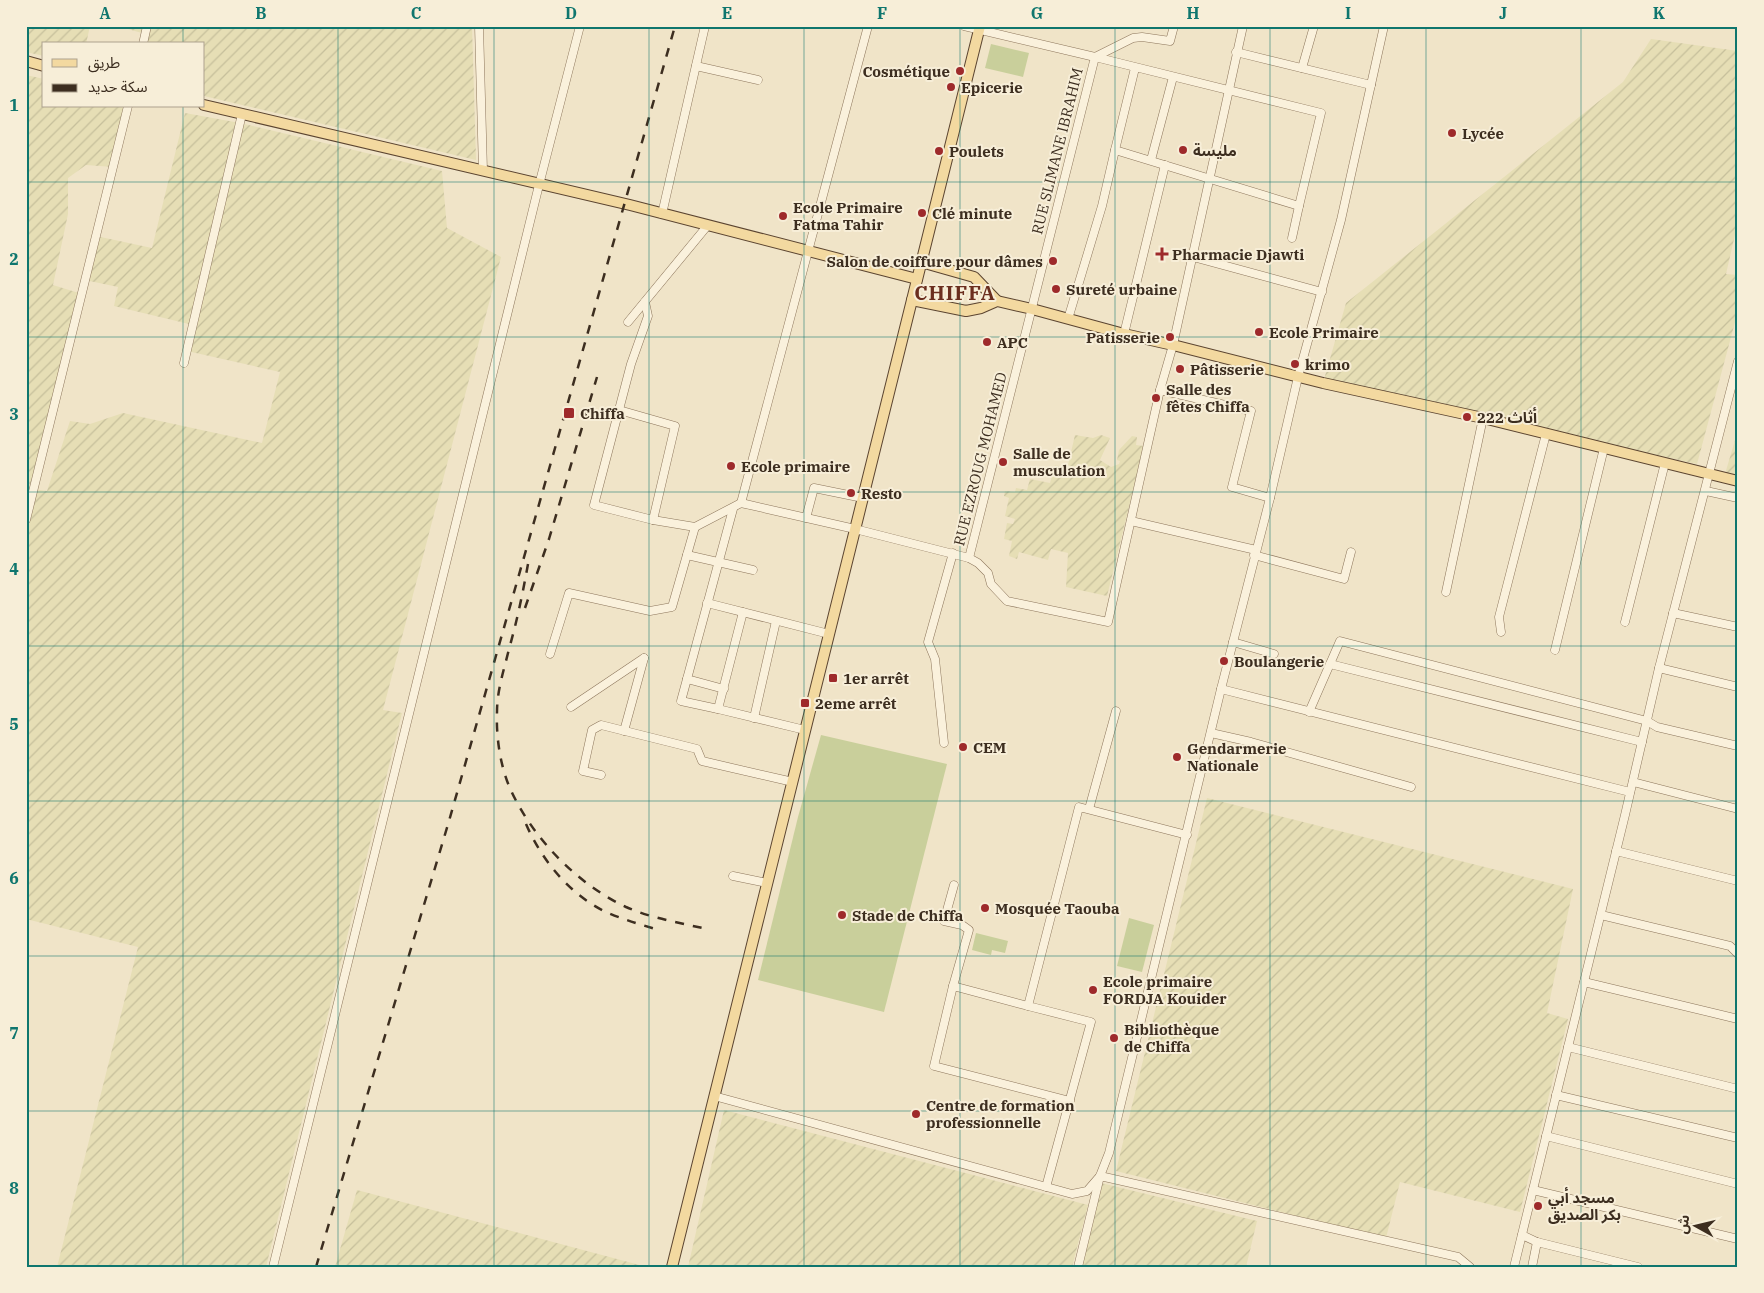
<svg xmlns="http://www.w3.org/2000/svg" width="1764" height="1293" viewBox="0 0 1764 1293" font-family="'IBM Plex Serif','Noto Sans Arabic',serif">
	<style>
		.farmland { fill: url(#farmland-furrows) }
		.garden { fill: #c9cf9b }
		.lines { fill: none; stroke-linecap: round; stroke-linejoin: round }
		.minor-casing { stroke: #8d765c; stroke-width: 9 }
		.major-casing { stroke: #5b4430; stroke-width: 12 }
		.minor { stroke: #faf1dc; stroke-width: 8 }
		.major { stroke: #f3d9a0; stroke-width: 10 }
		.rail { stroke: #3d2e20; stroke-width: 2.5; stroke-dasharray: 9 9; stroke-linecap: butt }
		.grid { fill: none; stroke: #0f766e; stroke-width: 1; stroke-opacity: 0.55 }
		.poi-dot { fill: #9e2a2b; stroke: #f7eed8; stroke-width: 2 }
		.labels { text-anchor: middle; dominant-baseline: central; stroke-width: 4; stroke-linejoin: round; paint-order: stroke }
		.poi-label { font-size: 15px; font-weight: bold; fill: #3d2e20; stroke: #f7eed8; text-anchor: start }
		.street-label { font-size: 15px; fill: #3d2e20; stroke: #f7eed8 }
		.district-label { font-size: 20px; font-weight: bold; letter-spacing: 1px; fill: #6b2e1e; stroke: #f7eed8 }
		.neatline { fill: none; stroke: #0f766e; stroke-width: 2 }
		.grid-label { font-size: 16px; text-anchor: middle; font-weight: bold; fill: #0f766e }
	</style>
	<defs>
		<pattern id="farmland-furrows" width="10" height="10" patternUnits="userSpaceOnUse" patternTransform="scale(1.25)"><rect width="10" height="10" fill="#e6deb5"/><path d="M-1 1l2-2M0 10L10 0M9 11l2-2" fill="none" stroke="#c6bf9b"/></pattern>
	</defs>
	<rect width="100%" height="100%" fill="#f0e4c8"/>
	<g class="farmland">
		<polygon points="26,26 90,26 86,44 44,44 44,56 26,52"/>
		<polygon points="118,26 472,26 476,160 204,96 204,44 143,44 145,34"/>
		<polygon points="1651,39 1738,51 1738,222 1726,274 1738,275 1738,311 1697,464 1323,383 1346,303 1623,82"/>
		<polygon points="26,75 44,79 44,106 128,106 113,167 86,165 68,178 68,214 53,285 82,294 34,489 47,491 70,421 90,424 123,413 262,443 280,372 187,351 193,325 114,306 118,287 85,280 96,236 152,248 185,113 240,123 442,171 447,228 501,257 383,710 402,713 266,1267 57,1267 138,947 26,919"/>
		<polygon points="1738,430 1738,477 1725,474"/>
		<polygon points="1075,435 1093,438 1101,435 1110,438 1100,460 1111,467 1119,464 1120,461 1117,460 1119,450 1132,436 1137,437 1136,445 1144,446 1107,596 1066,587 1068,553 1051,549 1048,560 1019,552 1017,559 1009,556 1012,541 1004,539 1007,523 1013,524 1015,519 1005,516 1009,498 1004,496 1005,491 1015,492 1016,488 1027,490 1030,479 1050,483 1055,465 1070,469 1070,466 1068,465"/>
		<polygon points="1207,798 1573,889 1547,1013 1568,1019 1520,1212 1400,1182 1386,1238 1116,1171"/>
		<polygon points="724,1110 1088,1205 1072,1267 688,1267"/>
		<polygon points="1101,1183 1257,1221 1246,1267 1081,1267"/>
		<polygon points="357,1190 647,1267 335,1267"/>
	</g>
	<g class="garden">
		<polygon points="991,44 1029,53 1023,77 985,68"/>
		<polygon points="821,735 947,764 884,1012 758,980 798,817"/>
		<polygon points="1129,918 1154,925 1142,972 1117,966"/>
		<polygon points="976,933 1008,941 1005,953 992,950 991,955 972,950"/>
	</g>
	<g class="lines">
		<g class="minor-casing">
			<g id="minor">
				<polyline points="479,26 483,171"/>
				<polyline points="868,26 741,503 855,529 969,558 978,563 988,573 991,584 1007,601 1108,622 1160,390 1173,345 1243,26"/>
				<polyline points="964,26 1095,57 969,558"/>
				<polyline points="143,44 147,26"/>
				<polyline points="1236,52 1371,85"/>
				<polyline points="1095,57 1321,113 1299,206 1115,150 1135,68"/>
				<polyline points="1095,57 1133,38 1142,37 1170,41 1174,26"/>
				<polyline points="696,66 758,80"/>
				<polyline points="1302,68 1314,26"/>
				<polyline points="1151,160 1173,77"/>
				<polyline points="662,214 705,26"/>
				<polyline points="1292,238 1299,206"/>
				<polyline points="1193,257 1322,292"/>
				<polyline points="645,302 648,316 631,364 594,505 653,520 695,527 741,503"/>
				<polyline points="1068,319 1102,206 1115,150"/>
				<polyline points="628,322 708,225"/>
				<polyline points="1124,334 1165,165"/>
				<polyline points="184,363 242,114"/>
				<polyline points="1160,390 1251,411 1232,487 1270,498"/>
				<polyline points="619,410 675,426 653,520"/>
				<polyline points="1706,491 1738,498"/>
				<polyline points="806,518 814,488 863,498"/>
				<polyline points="26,520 128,106"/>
				<polyline points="1131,521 1256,550"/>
				<polyline points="687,555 753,570"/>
				<polyline points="1254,555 1344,579 1351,552"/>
				<polyline points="1446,592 1483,418"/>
				<polyline points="707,603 829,634"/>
				<polyline points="743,612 718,709 805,730"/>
				<polyline points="1673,613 1738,627"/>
				<polyline points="1625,622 1665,463"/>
				<polyline points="1501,632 1499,617 1546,434"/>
				<polyline points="1233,642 1274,654"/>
				<polyline points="1555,650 1604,448"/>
				<polyline points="550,654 569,593 650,611 672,607 695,527"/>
				<polyline points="1330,664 1642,742"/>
				<polyline points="1659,668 1738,687"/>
				<polyline points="687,679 681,701 718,709"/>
				<polyline points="724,689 687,679 733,509"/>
				<polyline points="1221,689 1630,792"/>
				<polyline points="571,707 644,658"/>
				<polyline points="1309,712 1340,641 1647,721 1657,727 1738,746"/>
				<polyline points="754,718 776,621"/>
				<polyline points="624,731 644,658"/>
				<polyline points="1211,733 1251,742 1411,787"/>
				<polyline points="944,743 935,659 928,642 953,553"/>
				<polyline points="601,775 583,771 592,730 601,725 697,749 702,761 793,782"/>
				<polyline points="1633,782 1738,809"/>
				<polyline points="1089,809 1116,711"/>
				<polyline points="1616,851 1738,881"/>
				<polyline points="733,876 767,883"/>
				<polyline points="1601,915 1730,946 1738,954"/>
				<polyline points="1584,982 1738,1019"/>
				<polyline points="953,986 969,930 962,925 944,921 954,885"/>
				<polyline points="1028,1006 953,986 934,1066 1070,1101"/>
				<polyline points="1568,1047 1738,1089"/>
				<polyline points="1556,1095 1738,1138"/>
				<polyline points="714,1096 1072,1194 1087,1191 1100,1176 1109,1153 1221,689 1270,498 1298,377 1341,220 1384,26"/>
				<polyline points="1546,1136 1738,1184"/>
				<polyline points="1046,1187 1091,1022 1028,1006 1079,807 1187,835"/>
				<polyline points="1533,1190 1738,1239"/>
				<polyline points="1522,1235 1537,1242 1638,1267"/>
				<polyline points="273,1267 539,185 580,26"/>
				<polyline points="1078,1267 1100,1176 1458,1257 1470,1267"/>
				<polyline points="1514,1267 1625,815 1659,668 1738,361"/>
				<polyline points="1532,1267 1537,1242"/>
			</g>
		</g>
		<g class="major-casing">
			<g id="major">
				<polyline points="26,61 44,66"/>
				<polyline points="204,105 630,205 917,279"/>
				<polyline points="921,262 974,277 997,301"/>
				<polyline points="912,300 966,311 981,308 997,301 1032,309 1124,334 1173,345 1323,383 1483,418 1738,481"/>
				<polyline points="672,1267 980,26"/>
			</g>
		</g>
		<use href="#minor" class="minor"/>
		<use href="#major" class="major"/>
		<g class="rail">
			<path d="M528,564C523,592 517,621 509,649C504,670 497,690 497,712C496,736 500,764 509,786C531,837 577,884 626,907C651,918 680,923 707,929"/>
			<polyline points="525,608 549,539 597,377"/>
			<path d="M526,824C542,861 571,896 608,913C625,920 642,925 659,930"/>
			<polyline points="316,1267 449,821 675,26"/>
		</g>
	</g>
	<path class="grid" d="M183,26V44M338,26V1267M494,26V1267M649,26V1267M804,26V1267M960,26V1267M1115,26V1267M1270,26V1267M1426,26V1267M1581,26V1267M183,106V1267M26,182H1738M26,337H1738M26,492H1738M26,646H1738M26,801H1738M26,956H1738M26,1111H1738"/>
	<g class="poi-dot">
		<circle cx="960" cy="71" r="5"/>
		<circle cx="951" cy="87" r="5"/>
		<circle cx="1452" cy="133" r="5"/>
		<circle cx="1183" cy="150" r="5"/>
		<circle cx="939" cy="151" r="5"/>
		<circle cx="922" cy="213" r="5"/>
		<circle cx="783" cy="216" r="5"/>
		<path d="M1159.5 246.5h5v5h5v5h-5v5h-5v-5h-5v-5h5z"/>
		<circle cx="1053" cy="261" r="5"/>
		<circle cx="1056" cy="289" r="5"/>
		<circle cx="1259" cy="332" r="5"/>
		<circle cx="1170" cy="337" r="5"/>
		<circle cx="987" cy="342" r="5"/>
		<circle cx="1295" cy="364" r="5"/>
		<circle cx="1180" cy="369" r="5"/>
		<circle cx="1156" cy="398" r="5"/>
		<rect x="563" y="407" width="12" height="12" rx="2.5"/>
		<circle cx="1467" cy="417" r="5"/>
		<circle cx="1003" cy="462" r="5"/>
		<circle cx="731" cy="466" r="5"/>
		<circle cx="851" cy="493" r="5"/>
		<circle cx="1224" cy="661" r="5"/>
		<rect x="828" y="673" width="10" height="10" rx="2.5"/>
		<rect x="800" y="698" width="10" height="10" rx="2.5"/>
		<circle cx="963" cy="747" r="5"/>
		<circle cx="1177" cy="757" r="5"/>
		<circle cx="985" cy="908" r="5"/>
		<circle cx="842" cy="915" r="5"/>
		<circle cx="1093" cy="990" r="5"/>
		<circle cx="1114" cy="1038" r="5"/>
		<circle cx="916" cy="1114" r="5"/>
		<circle cx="1538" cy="1206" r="5"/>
	</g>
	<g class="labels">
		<g class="poi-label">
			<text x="950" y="71" text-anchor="end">Cosmétique</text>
			<text x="961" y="87">Epicerie</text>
			<text x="1462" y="133">Lycée</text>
			<text x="1193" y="150">مليسة</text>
			<text x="949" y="151">Poulets</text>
			<text x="793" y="207">Ecole Primaire<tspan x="793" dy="17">Fatma Tahir</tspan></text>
			<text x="932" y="213">Clé minute</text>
			<text x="1172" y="254">Pharmacie Djawti</text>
			<text x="1043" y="261" text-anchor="end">Salon de coiffure pour dâmes</text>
			<text x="1066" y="289">Sureté urbaine</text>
			<text x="1269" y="332">Ecole Primaire</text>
			<text x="1160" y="337" text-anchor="end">Patisserie</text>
			<text x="997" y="342">APC</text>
			<text x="1305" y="364">krimo</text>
			<text x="1190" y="369">Pâtisserie</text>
			<text x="1166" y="389">Salle des<tspan x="1166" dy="17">fêtes Chiffa</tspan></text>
			<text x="580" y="413">Chiffa</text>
			<text x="1477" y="417">أثاث 222</text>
			<text x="1013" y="453">Salle de<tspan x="1013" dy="17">musculation</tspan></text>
			<text x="741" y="466">Ecole primaire</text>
			<text x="861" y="493">Resto</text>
			<text x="1234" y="661">Boulangerie</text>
			<text x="843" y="678">1er arrêt</text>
			<text x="815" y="703">2eme arrêt</text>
			<text x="973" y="747">CEM</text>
			<text x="1187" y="748">Gendarmerie<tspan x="1187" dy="17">Nationale</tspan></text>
			<text x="995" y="908">Mosquée Taouba</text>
			<text x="852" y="915">Stade de Chiffa</text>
			<text x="1103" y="981">Ecole primaire<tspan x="1103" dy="17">FORDJA Kouider</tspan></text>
			<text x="1124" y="1029">Bibliothèque<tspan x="1124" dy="17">de Chiffa</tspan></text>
			<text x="926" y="1105">Centre de formation<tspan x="926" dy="17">professionnelle</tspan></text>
			<text x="1548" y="1197">مسجد أبي<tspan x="1548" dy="17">بكر الصديق</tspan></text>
		</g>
		<g class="street-label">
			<text transform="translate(1057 151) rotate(-76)">RUE SLIMANE IBRAHIM</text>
			<text transform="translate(980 459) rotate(-76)">RUE EZROUG MOHAMED</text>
		</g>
		<g class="district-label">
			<text x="955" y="292">CHIFFA</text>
		</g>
	</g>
	<rect width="1764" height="1293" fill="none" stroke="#f7eed8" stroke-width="55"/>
	<rect x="42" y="42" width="162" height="65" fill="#f7eed8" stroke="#ada18e"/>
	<rect x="52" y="59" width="25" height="8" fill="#f3d9a0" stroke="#ada18e"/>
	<text x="88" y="68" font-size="15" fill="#3d2e20">طريق</text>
	<rect x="52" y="84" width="25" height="8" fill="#3d2e20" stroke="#ada18e"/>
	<text x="88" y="92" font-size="15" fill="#3d2e20">سكة حديد</text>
	<g transform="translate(1696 1226) rotate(278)" stroke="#f7eed8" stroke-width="4" paint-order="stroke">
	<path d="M0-4L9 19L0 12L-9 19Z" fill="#3d2e20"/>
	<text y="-8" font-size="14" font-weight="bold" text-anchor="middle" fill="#3d2e20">ش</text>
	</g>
	<rect x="28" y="28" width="1708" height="1238" class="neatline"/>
	<g class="grid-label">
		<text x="105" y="19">A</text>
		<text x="261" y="19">B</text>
		<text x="416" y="19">C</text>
		<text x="571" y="19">D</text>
		<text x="727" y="19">E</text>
		<text x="882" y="19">F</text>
		<text x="1037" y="19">G</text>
		<text x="1193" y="19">H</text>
		<text x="1348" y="19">I</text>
		<text x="1503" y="19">J</text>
		<text x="1659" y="19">K</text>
		<text x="14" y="111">1</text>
		<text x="14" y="265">2</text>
		<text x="14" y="420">3</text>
		<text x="14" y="575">4</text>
		<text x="14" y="730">5</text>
		<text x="14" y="884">6</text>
		<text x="14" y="1039">7</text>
		<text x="14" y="1194">8</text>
	</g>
</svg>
